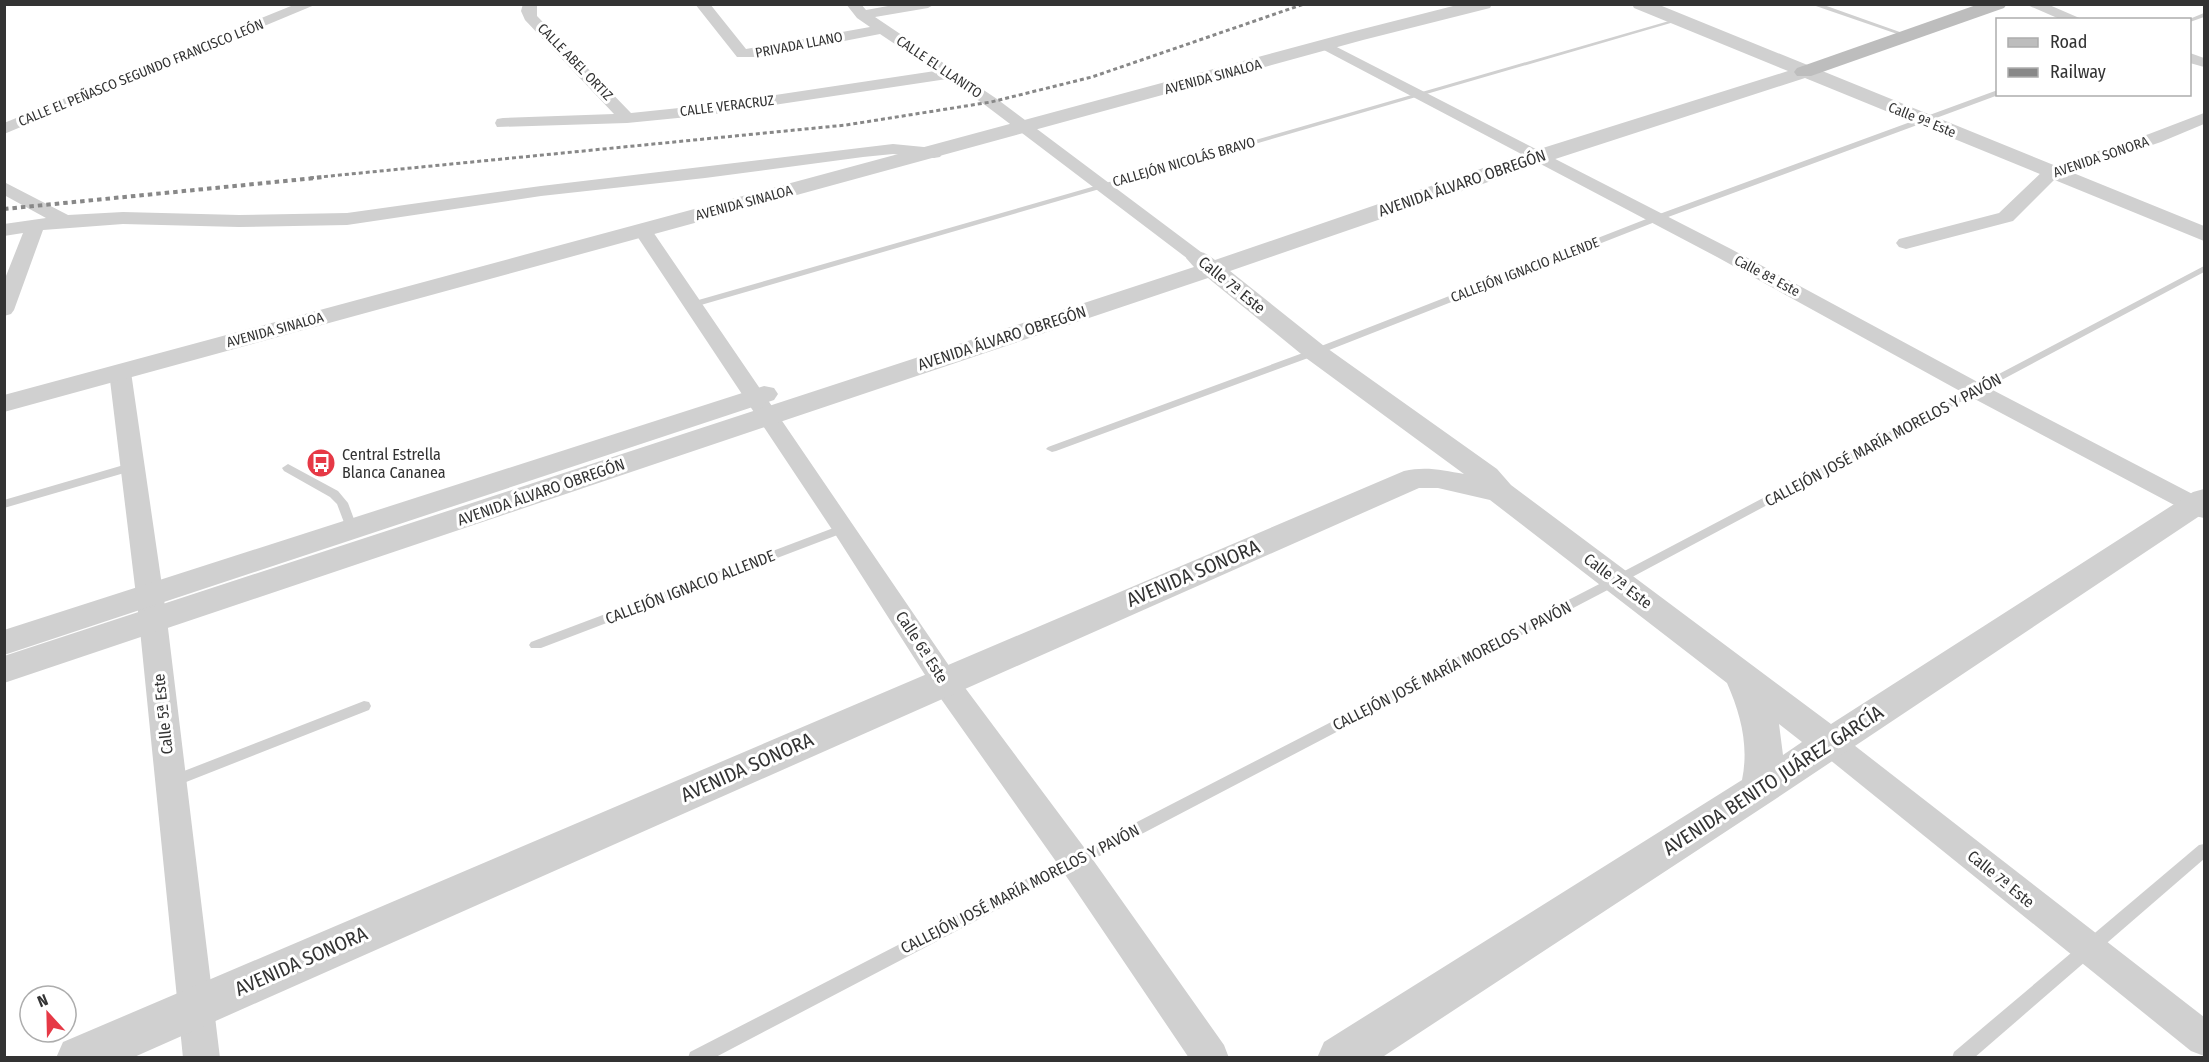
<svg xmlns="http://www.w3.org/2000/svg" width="2209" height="1062" viewBox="0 0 2209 1062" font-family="'Fira Sans Condensed',sans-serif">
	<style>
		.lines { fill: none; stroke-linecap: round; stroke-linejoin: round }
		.service { fill: #d0d0d0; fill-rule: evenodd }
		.minor { fill: #d0d0d0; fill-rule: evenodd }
		.tertiary { fill: #d0d0d0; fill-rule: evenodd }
		.secondary { fill: #bdbdbd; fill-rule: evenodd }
		.rail-far1 { stroke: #888; stroke-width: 3; stroke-dasharray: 4 3; stroke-linecap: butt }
		.rail { stroke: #888; stroke-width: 4; stroke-dasharray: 4.5 4; stroke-linecap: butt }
		.labels { text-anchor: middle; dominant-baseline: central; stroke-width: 6; stroke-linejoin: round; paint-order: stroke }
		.far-street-label { font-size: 14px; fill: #333; stroke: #fff }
		.street-label { font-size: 16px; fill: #333; stroke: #fff }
		.poi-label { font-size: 16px; fill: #333; stroke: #fff; text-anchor: start }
		.near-street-label { font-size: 20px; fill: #333; stroke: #fff }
	</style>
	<rect width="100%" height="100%" fill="#fff"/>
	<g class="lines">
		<g class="service">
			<polygon points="1810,4 1821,4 1911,36 1906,37"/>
			<polygon points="2204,13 2204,17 2190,22 2190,20 2187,20"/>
			<polygon points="1676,19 1681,20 694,307 691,308 686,305 688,303"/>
			<polygon points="1995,91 1998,91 1998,94 2001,94 1660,220 1319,354 1056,451 1052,452 1046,449 1048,447 1311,350 1654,216"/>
			<polygon points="2204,266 2204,272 1621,583 714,1058 688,1058 690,1052 1613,577"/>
			<polygon points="134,462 140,466 138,469 4,508 4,500"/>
			<polygon points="288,464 338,491 348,503 358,530 356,533 348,533 337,504 330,497 284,471 282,468"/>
			<polygon points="844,524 848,525 850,528 848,531 541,648 531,648 529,645 531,642"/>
			<polygon points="364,701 369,702 371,706 369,710 176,786 171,788 166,786 164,782 166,778"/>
			<polygon points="2204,844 2204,859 1974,1058 1952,1058 1954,1052 2199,845"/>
		</g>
		<g class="minor">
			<polygon points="296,4 317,4 4,134 4,123"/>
			<polygon points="523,4 537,4 537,16 631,113 708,105 935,71 880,34 762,57 737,57 695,4 710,4 746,49 870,27 857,18 846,4 861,4 866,10 899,4 935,4 928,8 875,17 997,99 1205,255 1202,259 1188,259 985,105 947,79 708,115 627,123 497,127 495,123 497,119 503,118 614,114 525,20 521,11"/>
			<polygon points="2025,4 2047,4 2084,20 2062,20"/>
			<polygon points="1327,42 1731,249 1985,386 2204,500 2204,518 2195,516 1969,396 1717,257 1322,49 1320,46"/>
			<polygon points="2190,53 2204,58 2204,67 2190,63"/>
			<polygon points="2204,113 2204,124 2161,142 2057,177 2013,221 1906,249 1899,247 1896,243 1899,239 1999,213 2045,169 2149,134"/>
			<polygon points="893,144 934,148 940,149 943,153 940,157 934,158 893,154 863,157 705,178 541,196 347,225 239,227 123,224 43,230 14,310 11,314 4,316 4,281 23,233 4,236 4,224 46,218 4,195 4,182 68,215 123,212 239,215 347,213 541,186"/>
			<polygon points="642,224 649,226 954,673 1086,850 1224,1045 1229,1058 1189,1058 1062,870 934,689 835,534 633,230 635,226"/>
			<polygon points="120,365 128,367 131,372 167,620 220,1058 183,1058 139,620 109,372 112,367"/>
			<polygon points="1830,731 1841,735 2204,1017 2204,1056 2191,1051 1819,751 1815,743 1819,735"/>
		</g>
		<g class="tertiary">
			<polygon points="1461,4 1492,4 1490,8 1363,40 4,412 4,395 1351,32"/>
			<path d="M1632,4H1657L2204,226V241L1805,78L1546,162L1230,271L1324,346L1497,469L1511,485L1831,724L2193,492L2204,489V513L1774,800L1381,1058H1317L1324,1042L1742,780C1749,746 1741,715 1727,683L1490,500L1438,488H1419L132,1058H56L63,1042L1404,471C1425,466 1443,470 1464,474L1306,358L1208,278L4,683V656L1194,267L1186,258L1189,253C1201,250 1206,253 1215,260L1530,152L1788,71L1634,8ZM1779,724L1802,742L1783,755Z"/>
			<polygon points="764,386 774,388 778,394 774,400 4,655 4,630"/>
		</g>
		<polygon class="secondary" points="1979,4 2007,4 2004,8 1811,76 1797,76 1794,72 1797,68"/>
		<polyline class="rail-far1" points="310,178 846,125 991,102 1092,77 1304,4"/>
		<polyline class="rail" points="4,209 325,177"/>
	</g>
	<defs>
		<g id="bus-disc" transform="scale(1.5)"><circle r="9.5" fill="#e63946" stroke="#fff"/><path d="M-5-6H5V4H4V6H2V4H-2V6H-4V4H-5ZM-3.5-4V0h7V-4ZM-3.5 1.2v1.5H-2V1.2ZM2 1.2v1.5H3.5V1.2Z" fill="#fff"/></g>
	</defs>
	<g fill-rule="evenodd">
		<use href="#bus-disc" x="321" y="463"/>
	</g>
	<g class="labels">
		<g class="far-street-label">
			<text transform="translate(799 45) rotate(-11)">PRIVADA LLANO</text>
			<text transform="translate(575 62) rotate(46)">CALLE ABEL ORTIZ</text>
			<text transform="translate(939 67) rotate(34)">CALLE EL LLANITO</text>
			<text transform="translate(141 73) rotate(-22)">CALLE EL PEÑASCO SEGUNDO FRANCISCO LEÓN</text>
			<text transform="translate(1213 77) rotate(-15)">AVENIDA SINALOA</text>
			<text transform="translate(727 106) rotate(-7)">CALLE VERACRUZ</text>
			<text transform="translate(1922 120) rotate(22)">Calle 9ª Este</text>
			<text transform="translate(2101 157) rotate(-19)">AVENIDA SONORA</text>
			<text transform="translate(1184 162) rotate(-16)">CALLEJÓN NICOLÁS BRAVO</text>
			<text transform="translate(744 203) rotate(-15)">AVENIDA SINALOA</text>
			<text transform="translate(1525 270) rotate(-21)">CALLEJÓN IGNACIO ALLENDE</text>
			<text transform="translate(1767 276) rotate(28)">Calle 8ª Este</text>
			<text transform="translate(275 330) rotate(-15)">AVENIDA SINALOA</text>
		</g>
		<g class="street-label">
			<text transform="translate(1462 183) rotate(-19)">AVENIDA ÁLVARO OBREGÓN</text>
			<text transform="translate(1232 285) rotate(39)">Calle 7ª Este</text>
			<text transform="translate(1002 338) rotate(-18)">AVENIDA ÁLVARO OBREGÓN</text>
			<text transform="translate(1883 440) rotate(-28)">CALLEJÓN JOSÉ MARÍA MORELOS Y PAVÓN</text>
			<text transform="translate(541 492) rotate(-19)">AVENIDA ÁLVARO OBREGÓN</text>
			<text transform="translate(1618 581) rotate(37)">Calle 7ª Este</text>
			<text transform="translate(690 587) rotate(-21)">CALLEJÓN IGNACIO ALLENDE</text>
			<text transform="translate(922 647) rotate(57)">Calle 6ª Este</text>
			<text transform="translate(1452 666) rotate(-27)">CALLEJÓN JOSÉ MARÍA MORELOS Y PAVÓN</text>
			<text transform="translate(163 714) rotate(-96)">Calle 5ª Este</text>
			<text transform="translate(2001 879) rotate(39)">Calle 7ª Este</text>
			<text transform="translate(1020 889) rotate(-27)">CALLEJÓN JOSÉ MARÍA MORELOS Y PAVÓN</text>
		</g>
		<g class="poi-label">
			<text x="342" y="454">Central Estrella<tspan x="342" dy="18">Blanca Cananea</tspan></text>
		</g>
		<g class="near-street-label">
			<text transform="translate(1193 573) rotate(-23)">AVENIDA SONORA</text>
			<text transform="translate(747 767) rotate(-24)">AVENIDA SONORA</text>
			<text transform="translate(1773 780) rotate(-33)">AVENIDA BENITO JUÁREZ GARCÍA</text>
			<text transform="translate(301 961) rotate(-24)">AVENIDA SONORA</text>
		</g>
	</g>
	<rect width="2209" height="1062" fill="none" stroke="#333333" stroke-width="12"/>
	<rect x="1996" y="18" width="195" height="78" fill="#ffffff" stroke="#adadad" stroke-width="1.5"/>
	<rect x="2008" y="38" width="30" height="9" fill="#bdbdbd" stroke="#adadad" stroke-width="1.5"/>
	<text x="2050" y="48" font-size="18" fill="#333333">Road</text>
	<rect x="2008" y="68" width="30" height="9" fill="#888888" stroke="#adadad" stroke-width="1.5"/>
	<text x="2050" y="78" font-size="18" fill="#333333">Railway</text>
	<g transform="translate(48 1014) rotate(338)"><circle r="28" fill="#ffffff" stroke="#adadad" stroke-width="1.5"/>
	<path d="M0-4.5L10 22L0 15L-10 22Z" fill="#e63946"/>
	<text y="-9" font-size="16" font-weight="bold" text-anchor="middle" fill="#333333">N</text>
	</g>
</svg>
